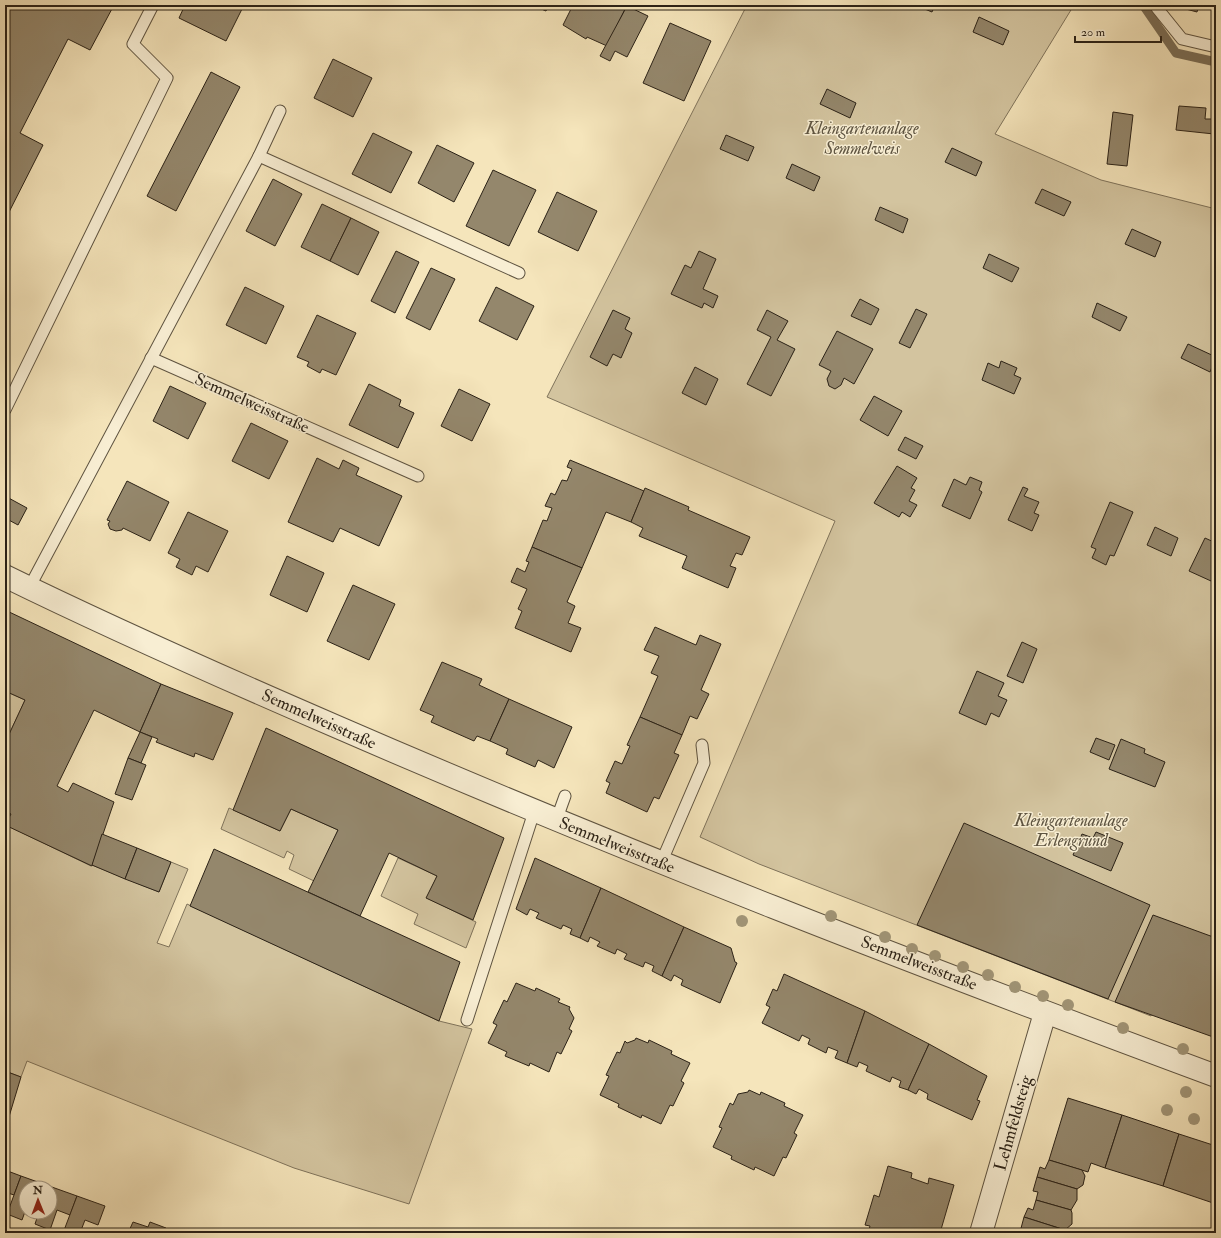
<svg xmlns="http://www.w3.org/2000/svg" width="1221" height="1238" viewBox="0 0 1221 1238" font-family="'IM FELL Double Pica',serif">
	<style>
		.green { fill: #d3c49f; stroke: #7f735b }
		.lines { fill: none; stroke-linecap: round; stroke-linejoin: round }
		.stream { stroke: #7b6f58; stroke-width: 9 }
		.building { fill: #94876c; stroke: #2b2217 }
		.lane-casing { stroke: #5e5340; stroke-width: 13 }
		.street-casing { stroke: #5e5340; stroke-width: 24 }
		.lane { stroke: #f8eed3; stroke-width: 11 }
		.street { stroke: #f8eed3; stroke-width: 22 }
		.tree { fill: #a19577 }
		.labels { text-anchor: middle; dominant-baseline: central; stroke-width: 3; stroke-linejoin: round; paint-order: stroke }
		.park-label { font-size: 17px; font-style: italic; fill: #5d5340; stroke: #f8eed3 }
		.street-label { font-size: 17px; fill: #2b2217; stroke: #f8eed3 }
	</style>
	<rect width="100%" height="100%" fill="#f5e5bb"/>
	<filter id="stains"><feTurbulence type="fractalNoise" baseFrequency=".005" numOctaves="4"/><feColorMatrix values="0 0 0 0 .2 0 0 0 0 .09 0 0 0 0 .02 0 0 0 .5 -.17"/></filter>
	<radialGradient id="worn" r=".72"><stop offset=".6" stop-color="#630" stop-opacity="0"/><stop offset="1" stop-color="#630" stop-opacity=".3"/></radialGradient>
	<g class="green">
		<polygon points="747,5 1074,5 995,134 1101,180 1216,209 1216,1033 1154,1009 1151,1016 759,864 700,837 835,521 547,397"/>
		<polygon points="5,691 25,700 5,743"/>
		<polygon points="229,808 280,831 291,809 338,830 314,881 289,869 294,855 287,851 284,858 221,829"/>
		<polygon points="5,811 11,814 6,825 91,866 92,865 159,892 171,862 188,869 157,943 169,947 187,904 439,1021 472,1029 409,1204 294,1168 27,1061 21,1077 5,1071"/>
		<polygon points="398,858 437,876 427,898 476,922 466,948 414,924 418,914 381,896"/>
	</g>
	<g class="lines">
		<polyline class="stream" points="1143,5 1176,53 1216,62"/>
	</g>
	<g class="building">
		<polygon points="5,5 114,5 90,50 68,39 20,133 43,145 5,220"/>
		<polygon points="185,5 244,5 226,41 179,18"/>
		<polygon points="532,5 549,5 546,11"/>
		<polygon points="573,5 627,5 607,46 587,37 586,39 563,25"/>
		<polygon points="915,5 935,5 932,12"/>
		<polygon points="1171,5 1199,5 1197,12"/>
		<polygon points="627,6 648,16 627,57 615,51 610,61 600,56"/>
		<polygon points="979,17 1009,31 1003,45 973,32"/>
		<polygon points="670,23 711,41 684,101 643,83"/>
		<polygon points="333,59 372,78 353,117 314,98"/>
		<polygon points="211,72 240,87 176,211 147,196"/>
		<polygon points="827,89 856,103 850,118 820,104"/>
		<polygon points="1179,106 1206,108 1205,119 1215,119 1214,134 1176,130"/>
		<polygon points="1113,112 1133,115 1127,166 1107,164"/>
		<polygon points="373,133 412,152 391,193 352,174"/>
		<polygon points="726,135 754,147 748,161 720,149"/>
		<polygon points="437,145 474,163 454,202 418,183"/>
		<polygon points="952,148 982,162 976,176 945,162"/>
		<polygon points="792,164 820,177 814,191 786,178"/>
		<polygon points="493,170 536,190 509,246 466,226"/>
		<polygon points="273,179 302,194 275,246 246,231"/>
		<polygon points="1042,189 1071,202 1064,216 1035,203"/>
		<polygon points="557,192 597,211 578,251 538,232"/>
		<polygon points="322,204 351,218 330,261 301,247"/>
		<polygon points="880,207 908,219 903,233 875,220"/>
		<polygon points="351,218 379,232 358,275 330,261"/>
		<polygon points="1132,229 1161,242 1155,257 1125,244"/>
		<polygon points="396,251 419,262 395,313 371,301"/>
		<polygon points="699,251 716,259 703,289 718,296 713,308 704,303 702,308 671,294 685,265 691,268"/>
		<polygon points="989,254 1019,268 1012,282 983,268"/>
		<polygon points="431,268 455,279 430,330 406,318"/>
		<polygon points="245,287 284,306 266,344 226,325"/>
		<polygon points="496,287 534,306 517,340 479,321"/>
		<polygon points="860,299 879,309 871,325 851,316"/>
		<polygon points="1097,303 1127,317 1120,331 1092,317"/>
		<polygon points="916,309 927,314 910,348 899,343"/>
		<polygon points="613,310 630,318 625,329 632,333 621,358 613,354 607,366 590,357"/>
		<polygon points="767,310 788,321 777,340 795,349 771,396 747,384 771,337 757,330"/>
		<polygon points="317,315 356,333 336,375 322,369 320,373 307,366 309,362 297,357"/>
		<polygon points="837,331 873,349 854,384 844,378 841,385 835,389 829,386 827,379 831,371 819,365"/>
		<polygon points="1188,344 1216,357 1210,372 1181,358"/>
		<polygon points="1001,361 1017,368 1014,375 1021,378 1014,394 982,380 988,363 999,368"/>
		<polygon points="695,367 718,379 706,405 682,393"/>
		<polygon points="369,384 401,400 399,406 414,413 398,448 349,425"/>
		<polygon points="170,386 206,403 188,439 153,421"/>
		<polygon points="459,389 490,404 472,441 441,426"/>
		<polygon points="874,396 902,411 888,436 860,420"/>
		<polygon points="251,423 288,441 269,479 232,461"/>
		<polygon points="905,437 923,446 916,459 898,450"/>
		<polygon points="317,458 339,469 343,460 359,468 356,475 402,496 379,546 340,528 333,542 288,522"/>
		<polygon points="570,460 644,491 631,522 606,512 582,568 532,547 543,520 547,521 552,508 545,506 551,493 555,495 562,480 567,481 572,469 567,467"/>
		<polygon points="897,466 917,478 911,488 915,490 909,501 917,505 910,517 902,512 899,517 874,503"/>
		<polygon points="970,477 982,482 979,490 982,492 970,519 942,506 954,479 966,485"/>
		<polygon points="127,481 169,502 150,541 123,528 122,530 116,531 110,529 108,524 110,521 107,520"/>
		<polygon points="1023,487 1028,489 1024,496 1039,502 1034,513 1039,515 1032,531 1008,520"/>
		<polygon points="645,488 689,507 688,510 750,537 742,555 736,553 730,566 736,568 728,588 682,568 687,556 639,536 643,528 631,522"/>
		<polygon points="5,496 27,508 18,525 5,518"/>
		<polygon points="1110,502 1133,512 1114,556 1110,555 1106,565 1092,558 1096,549 1091,547"/>
		<polygon points="188,512 228,531 208,572 196,566 192,575 176,567 180,559 168,553"/>
		<polygon points="1155,527 1178,538 1171,556 1147,545"/>
		<polygon points="1205,538 1216,543 1216,568 1211,581 1189,571"/>
		<polygon points="532,547 582,568 567,602 575,606 568,623 581,628 571,652 515,628 522,611 518,609 527,589 511,582 517,568 525,572 529,562 526,561"/>
		<polygon points="287,556 324,573 307,612 270,595"/>
		<polygon points="353,585 395,604 369,660 327,641"/>
		<polygon points="5,610 161,684 140,732 94,710 57,786 68,792 73,783 114,802 92,866 5,825 11,814 5,811 5,743 25,700 5,691"/>
		<polygon points="655,627 696,645 700,635 721,644 701,690 709,694 697,719 690,716 682,735 640,717 658,676 651,673 659,656 644,650"/>
		<polygon points="1022,642 1037,649 1023,683 1007,676"/>
		<polygon points="442,662 482,679 479,685 509,699 490,741 477,736 474,741 431,722 434,716 420,710"/>
		<polygon points="977,671 1004,683 998,696 1007,700 999,717 991,713 986,725 959,713"/>
		<polygon points="161,684 233,713 213,760 195,753 194,757 156,742 158,739 140,732"/>
		<polygon points="509,699 572,727 554,768 538,760 535,767 506,754 508,749 490,741"/>
		<polygon points="640,717 682,735 674,753 679,755 659,799 654,797 647,812 606,793 610,783 606,781 615,761 622,764 630,746 627,745"/>
		<polygon points="266,728 504,838 473,920 426,898 437,876 389,853 360,916 308,892 338,830 291,809 280,831 233,810"/>
		<polygon points="140,732 152,737 141,763 128,758"/>
		<polygon points="1096,738 1115,745 1109,760 1090,752"/>
		<polygon points="1121,739 1145,749 1144,753 1165,762 1155,787 1109,769"/>
		<polygon points="128,758 146,765 132,800 115,794"/>
		<polygon points="964,823 1150,905 1108,999 917,925"/>
		<polygon points="1096,832 1123,843 1111,871 1073,855 1082,834 1093,838"/>
		<polygon points="102,834 137,848 125,879 92,865"/>
		<polygon points="137,848 171,862 159,892 125,879"/>
		<polygon points="214,849 460,962 439,1021 190,906"/>
		<polygon points="535,858 601,888 580,938 570,934 572,929 563,925 561,929 536,918 539,913 530,909 527,915 516,909"/>
		<polygon points="601,888 684,927 662,976 652,971 654,966 645,962 643,967 624,959 627,954 617,949 615,954 597,946 600,942 590,937 588,942 580,938"/>
		<polygon points="1153,915 1216,938 1216,1038 1115,1002"/>
		<polygon points="684,927 731,948 735,962 737,963 720,1003 681,985 683,980 674,975 671,981 662,976"/>
		<polygon points="784,974 865,1011 847,1063 835,1058 838,1051 828,1047 826,1053 808,1044 810,1039 802,1035 799,1041 762,1023 770,1007 766,1005 773,989 777,991"/>
		<polygon points="516,983 535,991 536,988 560,999 558,1002 570,1007 569,1009 574,1018 569,1029 572,1031 561,1054 557,1052 549,1072 530,1063 529,1066 505,1056 507,1052 488,1043 497,1025 493,1023 504,1000 507,1002"/>
		<polygon points="865,1011 929,1044 908,1090 899,1087 901,1081 892,1077 890,1082 866,1071 868,1066 859,1062 857,1067 847,1063"/>
		<polygon points="636,1038 648,1043 649,1040 672,1051 671,1054 690,1063 681,1081 684,1083 673,1106 670,1105 661,1124 642,1115 641,1118 618,1107 619,1104 600,1095 609,1076 606,1075 617,1052 620,1053 625,1041 627,1043 635,1040"/>
		<polygon points="929,1044 987,1076 977,1100 980,1101 972,1120 927,1099 928,1094 919,1089 916,1094 908,1090"/>
		<polygon points="5,1071 21,1077 5,1130"/>
		<polygon points="749,1090 760,1095 761,1092 785,1103 784,1106 803,1115 794,1133 797,1135 786,1158 783,1157 774,1176 755,1167 754,1170 731,1159 732,1156 713,1147 722,1128 719,1127 730,1103 733,1105 738,1094 748,1092"/>
		<polygon points="1068,1098 1122,1115 1105,1168 1091,1163 1088,1172 1049,1160"/>
		<polygon points="1122,1115 1179,1134 1163,1186 1105,1168"/>
		<polygon points="1179,1134 1216,1146 1216,1204 1163,1186"/>
		<polygon points="1049,1160 1082,1170 1085,1176 1083,1185 1077,1189 1037,1177 1040,1167 1045,1169"/>
		<polygon points="888,1166 912,1173 911,1178 928,1184 929,1178 954,1185 940,1233 868,1233 870,1226 865,1225 874,1195 879,1197"/>
		<polygon points="5,1170 21,1176 14,1195 5,1192"/>
		<polygon points="21,1176 49,1186 48,1188 26,1188 26,1209 22,1220 7,1214"/>
		<polygon points="1037,1177 1077,1189 1077,1200 1071,1210 1036,1200 1038,1192 1033,1191"/>
		<polygon points="49,1186 77,1196 70,1215 57,1210 50,1230 35,1224 39,1212 50,1212"/>
		<polygon points="77,1196 105,1206 98,1225 85,1220 80,1233 63,1233"/>
		<polygon points="1036,1200 1071,1210 1072,1213 1072,1224 1065,1230 1024,1217 1028,1208 1033,1210"/>
		<polygon points="1024,1217 1065,1230 1066,1233 1020,1232"/>
		<polygon points="133,1222 148,1227 150,1222 166,1228 164,1233 128,1233"/>
	</g>
	<g class="lines">
		<g class="lane-casing">
			<g id="lane">
				<polyline points="1157,5 1157,8 1182,39 1216,47"/>
				<polyline points="259,156 519,273"/>
				<polyline points="151,358 418,476"/>
				<polyline points="5,410 167,78 133,44 153,5"/>
				<polyline points="29,588 259,156 280,111"/>
				<polyline points="556,821 565,796"/>
				<polyline points="661,863 704,763 702,745"/>
				<polyline points="467,1020 534,812"/>
			</g>
		</g>
		<g class="street-casing">
			<g id="street">
				<path d="M5,576C113,629 224,678 335,726C625,852 920,966 1216,1076"/>
				<polyline points="981,1233 1045,1013"/>
			</g>
		</g>
		<use href="#lane" class="lane"/>
		<use href="#street" class="street"/>
	</g>
	<g class="tree">
		<circle cx="831" cy="916" r="6"/>
		<circle cx="742" cy="921" r="6"/>
		<circle cx="885" cy="937" r="6"/>
		<circle cx="912" cy="949" r="6"/>
		<circle cx="935" cy="956" r="6"/>
		<circle cx="963" cy="967" r="6"/>
		<circle cx="988" cy="975" r="6"/>
		<circle cx="1015" cy="987" r="6"/>
		<circle cx="1043" cy="996" r="6"/>
		<circle cx="1068" cy="1005" r="6"/>
		<circle cx="1123" cy="1028" r="6"/>
		<circle cx="1183" cy="1049" r="6"/>
		<circle cx="1186" cy="1092" r="6"/>
		<circle cx="1167" cy="1110" r="6"/>
		<circle cx="1194" cy="1119" r="6"/>
	</g>
	<g class="labels">
		<g class="park-label">
			<text x="862" y="128">Kleingartenanlage<tspan x="862" dy="20">Semmelweis</tspan></text>
			<text x="1071" y="820">Kleingartenanlage<tspan x="1071" dy="20">Erlengrund</tspan></text>
		</g>
		<g class="street-label">
			<text transform="translate(252 403) rotate(24)">Semmelweisstraße</text>
			<text transform="translate(319 719) rotate(24)">Semmelweisstraße</text>
			<text transform="translate(617 845) rotate(22)">Semmelweisstraße</text>
			<text transform="translate(919 963) rotate(21)">Semmelweisstraße</text>
			<text transform="translate(1013 1123) rotate(-74)">Lehmfeldsteig</text>
		</g>
	</g>
	<rect width="1221" height="1238" fill="none" stroke="#f5e5bb" stroke-width="20"/>
	<rect x="6" y="6" width="1209" height="1226" fill="none" stroke="#2b2217" stroke-width="2"/>
	<rect x="10" y="10" width="1201" height="1218" fill="none" stroke="#2b2217"/>
	<g transform="translate(38 1200) rotate(359)"><circle r="19" fill="#f8eed3" stroke="#a69c88"/>
	<path d="M0-3L7 15L0 10L-7 15Z" fill="#8f2418"/>
	<text y="-6" font-size="11" font-weight="bold" text-anchor="middle" fill="#2b2217">N</text>
	</g>
	<path d="M1075 36v6h86v-6" fill="none" stroke="#2b2217" stroke-width="2"/>
	<text x="1081" y="36" font-size="12" fill="#2b2217" stroke="#f8eed3" stroke-width="3" paint-order="stroke">20 m</text>
	<rect width="100%" height="100%" filter="url(#stains)"/>
	<rect width="100%" height="100%" fill="url(#worn)"/>
</svg>
